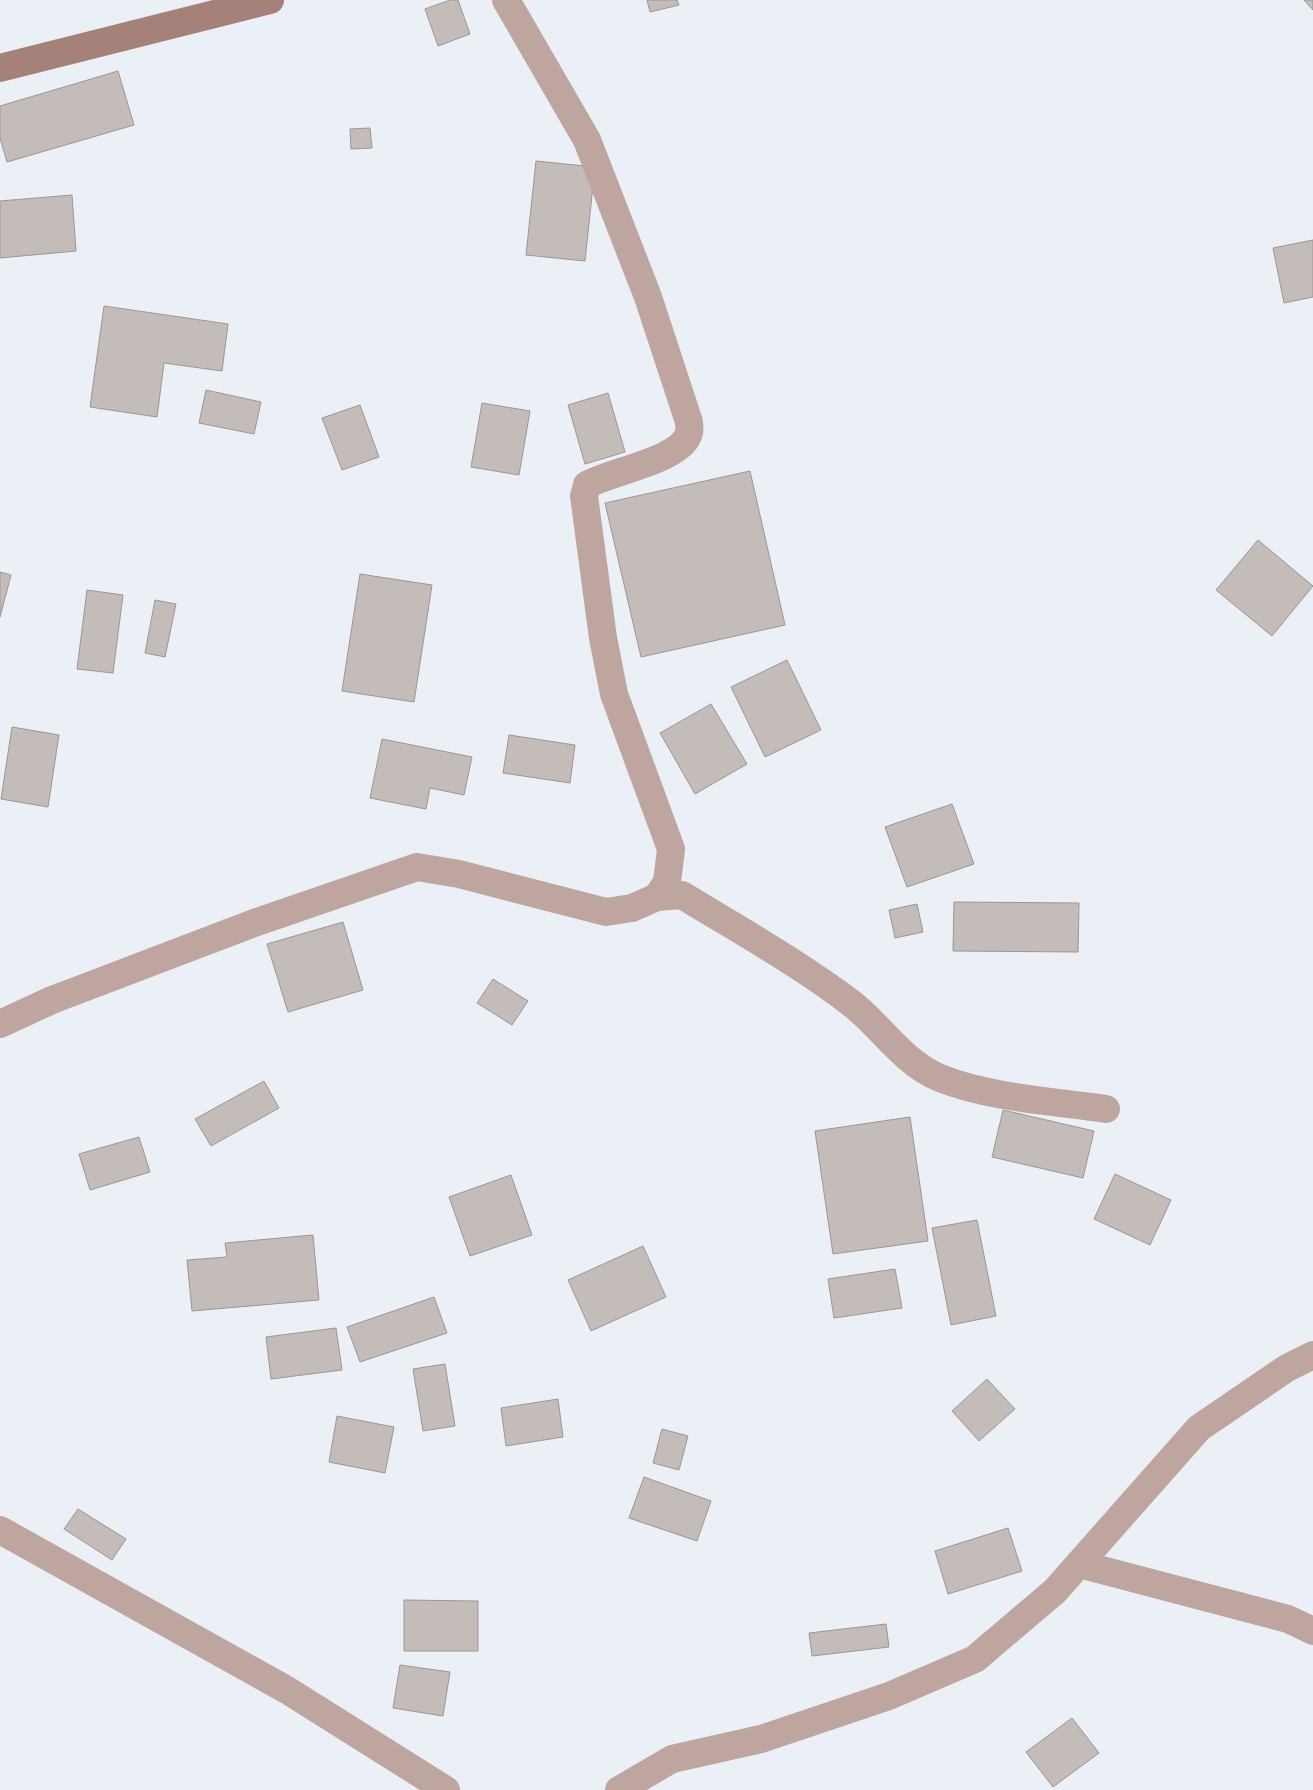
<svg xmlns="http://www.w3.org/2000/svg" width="1313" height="1790" viewBox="0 0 1313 1790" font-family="Literata,serif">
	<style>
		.building { fill: #c3bcb9; stroke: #9d9693 }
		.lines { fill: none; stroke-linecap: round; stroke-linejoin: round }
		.street { stroke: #bea5a0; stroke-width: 28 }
		.secondary { stroke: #a5817a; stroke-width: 28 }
	</style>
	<rect width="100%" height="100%" fill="#eaf0f5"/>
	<g class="building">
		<polygon points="450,0 458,0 470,34 438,46 425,9"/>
		<polygon points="647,0 677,0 679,5 650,12"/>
		<polygon points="1304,0 1313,0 1313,10"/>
		<polygon points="118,71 134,125 7,162 0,138 0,106"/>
		<polygon points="370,128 372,148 351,149 350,129"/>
		<polygon points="536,161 595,167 585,261 526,255"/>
		<polygon points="72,195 76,251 0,258 0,201"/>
		<polygon points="1313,240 1313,297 1284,303 1273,248"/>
		<polygon points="104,306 228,324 222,371 164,363 157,417 90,407"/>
		<polygon points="206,390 261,402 254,434 199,423"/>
		<polygon points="608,393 625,452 585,464 568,405"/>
		<polygon points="482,403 530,411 519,475 471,467"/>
		<polygon points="360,405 379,457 342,470 322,418"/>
		<polygon points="750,471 785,625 641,657 605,503"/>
		<polygon points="1258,540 1313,586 1272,636 1216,590"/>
		<polygon points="0,572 11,575 0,617"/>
		<polygon points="360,574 432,585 414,702 342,691"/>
		<polygon points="87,590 123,595 113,673 77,669"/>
		<polygon points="155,600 176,604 165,657 145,653"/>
		<polygon points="787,660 821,730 765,757 731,687"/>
		<polygon points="711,704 747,764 695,794 660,733"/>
		<polygon points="12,727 59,735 48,807 1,799"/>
		<polygon points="509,735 575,745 570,783 503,773"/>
		<polygon points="382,739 472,757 464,795 430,788 426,809 370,798"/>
		<polygon points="952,804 974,864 907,887 885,827"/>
		<polygon points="954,902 1079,903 1078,952 953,951"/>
		<polygon points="917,904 923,932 895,938 889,910"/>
		<polygon points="343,922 363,990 288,1012 267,944"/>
		<polygon points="493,979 528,1001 512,1025 477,1003"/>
		<polygon points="264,1081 279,1108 211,1146 195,1119"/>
		<polygon points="1003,1110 1094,1131 1083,1178 992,1157"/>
		<polygon points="910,1117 928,1241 833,1254 815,1131"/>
		<polygon points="139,1137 150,1172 90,1190 79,1154"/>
		<polygon points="1115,1174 1171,1200 1150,1245 1094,1219"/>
		<polygon points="511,1175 532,1235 470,1256 449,1197"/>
		<polygon points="977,1220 996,1316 951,1325 932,1228"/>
		<polygon points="313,1235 319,1300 192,1311 187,1260 227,1257 225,1243"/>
		<polygon points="643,1246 666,1297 591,1331 568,1280"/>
		<polygon points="895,1269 902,1308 834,1318 828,1279"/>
		<polygon points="434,1297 447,1333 360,1362 347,1327"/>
		<polygon points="336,1328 342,1370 271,1379 266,1337"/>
		<polygon points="445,1364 455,1426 423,1431 413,1369"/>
		<polygon points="987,1379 1015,1409 979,1441 952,1411"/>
		<polygon points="558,1399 563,1437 506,1446 501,1408"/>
		<polygon points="337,1416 394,1427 385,1473 329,1462"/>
		<polygon points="662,1429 688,1436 679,1470 653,1463"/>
		<polygon points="644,1477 711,1501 697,1541 629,1518"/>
		<polygon points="78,1509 126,1539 112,1560 64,1529"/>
		<polygon points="1008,1528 1022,1571 948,1594 935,1551"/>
		<polygon points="404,1600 478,1601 478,1651 404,1651"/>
		<polygon points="886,1624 889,1647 812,1656 809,1633"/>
		<polygon points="400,1665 450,1672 443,1716 393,1708"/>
		<polygon points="1072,1718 1099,1753 1053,1787 1026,1752"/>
	</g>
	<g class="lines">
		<g class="street">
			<path d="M657,897L682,895C739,930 797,962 851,1003C881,1026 903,1063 940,1078C990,1098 1053,1101 1106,1109"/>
			<path d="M0,1024L52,1000L254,923L417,867L459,874L606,912L632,908L657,897L667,882L671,849L614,694L603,638L584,496L587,485C610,471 681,461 689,433C690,430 689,425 689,422L648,297L587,140L506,0"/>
			<polyline points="0,1530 287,1690 446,1790"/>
			<polyline points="1079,1564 1288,1619 1313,1631"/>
			<polyline points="619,1790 672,1759 761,1739 889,1696 975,1659 1055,1591 1199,1428 1287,1368 1313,1355"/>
		</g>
		<polyline class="secondary" points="0,68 270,0"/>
	</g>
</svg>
